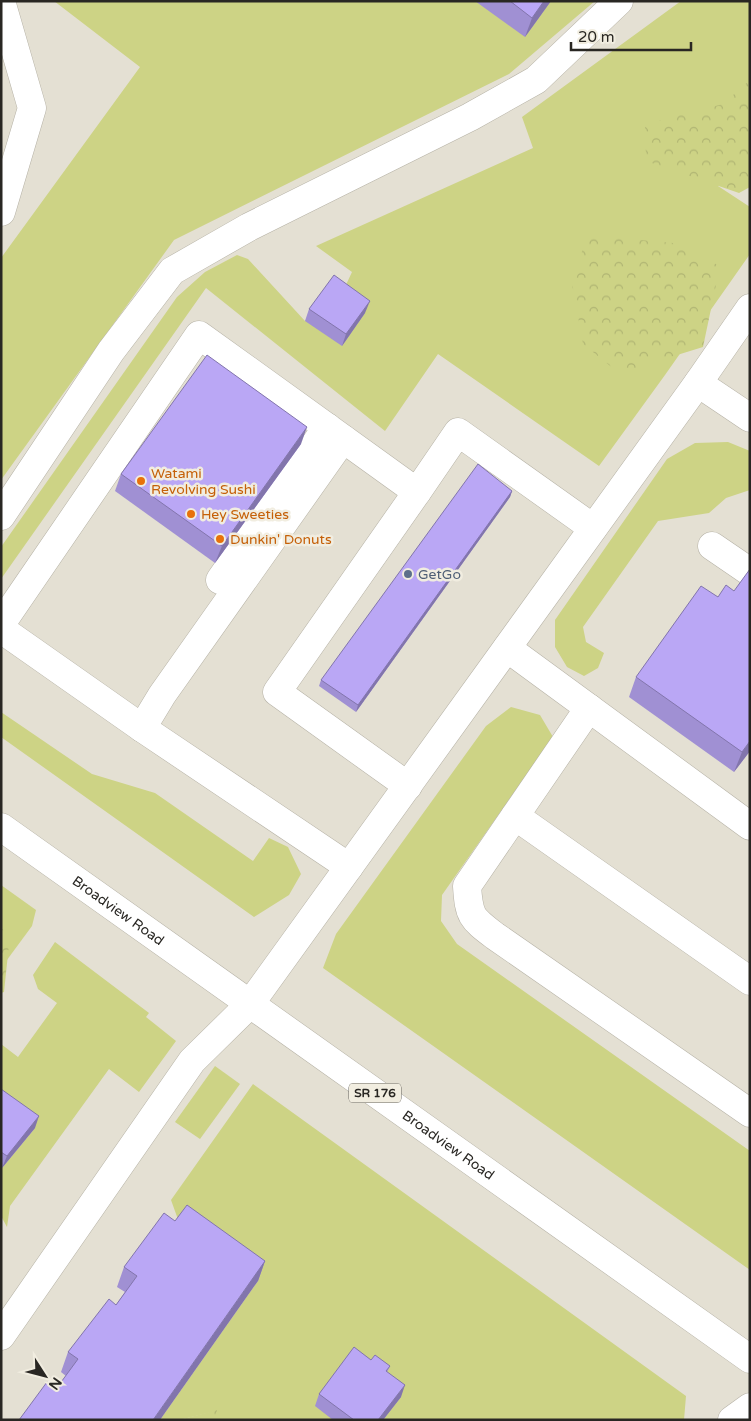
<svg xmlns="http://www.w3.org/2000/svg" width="751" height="1421" viewBox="0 0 751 1421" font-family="'Varela Round',sans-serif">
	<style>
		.green { fill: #cdd385 }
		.forest { fill: url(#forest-crowns) }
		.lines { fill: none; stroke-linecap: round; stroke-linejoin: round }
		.minor-casing { stroke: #b6b2a6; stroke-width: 29 }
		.major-casing { stroke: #b6b2a6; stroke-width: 29 }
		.minor { stroke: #fff; stroke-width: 28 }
		.major { stroke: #fff; stroke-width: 28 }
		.wall { fill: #a090d3 }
		.shaded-wall { fill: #8275ac }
		.building { fill: #baa7f5; stroke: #8275ac }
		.food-dot { fill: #e8710a; stroke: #f1ede0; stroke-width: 2 }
		.service-dot { fill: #5c6f8a; stroke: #f1ede0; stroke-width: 2 }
		.labels { text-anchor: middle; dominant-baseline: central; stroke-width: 5; stroke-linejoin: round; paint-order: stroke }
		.shield { fill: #f1ede0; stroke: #65625c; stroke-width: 1 }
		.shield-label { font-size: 12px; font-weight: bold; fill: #292723 }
		.food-label { font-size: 14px; fill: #c56008; stroke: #f1ede0; text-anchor: start }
		.service-label { font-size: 14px; fill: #4e5e75; stroke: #f1ede0; text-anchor: start }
		.street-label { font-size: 14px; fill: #292723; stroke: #f1ede0 }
	</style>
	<defs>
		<pattern id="forest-crowns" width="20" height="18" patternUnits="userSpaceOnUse" patternTransform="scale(1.25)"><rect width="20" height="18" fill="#cdd385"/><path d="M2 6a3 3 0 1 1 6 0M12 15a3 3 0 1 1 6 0" fill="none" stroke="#b0b573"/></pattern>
	</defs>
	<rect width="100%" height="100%" fill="#e4e0d3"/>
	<g class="green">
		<polygon points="54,1 595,1 509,74 174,240 1,480 1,258 140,67"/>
		<polygon points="681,1 750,1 750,143 718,186 750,207 750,254 665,375 599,466 438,354 385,431 206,288 1,579 1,547 177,297 205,272 237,255 248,259 305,321 345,287 352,272 316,246 533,148 522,117"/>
		<polygon points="728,442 750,451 750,490 726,498 709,513 658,521 583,627 586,642 604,653 598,668 584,676 567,667 555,647 555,620 667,459 695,443"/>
		<polygon points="511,707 540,715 553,737 442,895 441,921 457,944 750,1151 750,1270 323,968 336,934 486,726"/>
		<polygon points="1,712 92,774 155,793 253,861 269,838 288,847 301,874 289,895 254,917 1,737"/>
		<polygon points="1,885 36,910 32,926 1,968"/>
		<polygon points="55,942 149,1013 146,1017 176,1041 139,1092 109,1069 10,1206 7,1227 1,1216 1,1168 2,1168 35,1128 1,1093 1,1044 18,1057 57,1003 38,989 33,975"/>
		<polygon points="215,1066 240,1084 200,1139 175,1122"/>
		<polygon points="253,1084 686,1396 684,1420 217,1420 216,1411 179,1420 160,1420 258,1281 180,1225 171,1200"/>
	</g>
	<g class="forest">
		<polygon points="750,80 750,187 739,193 646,161 645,124 723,104"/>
		<polygon points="587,235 673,243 720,266 703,347 619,373 583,344 572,284"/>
		<polygon points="1,928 10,935 4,992 1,993"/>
		<polygon points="217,1410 217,1420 179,1420"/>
	</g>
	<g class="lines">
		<g class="minor-casing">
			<g id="minor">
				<polyline points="1,212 32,108 1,1"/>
				<polyline points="698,383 750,418"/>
				<polyline points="1,516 111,351 172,271 249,227 470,117 536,80 619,1"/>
				<polyline points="712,546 750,572"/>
				<polyline points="220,580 327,427"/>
				<polyline points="1,624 199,335 417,492 458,432 593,528"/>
				<polyline points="1,629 142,728 349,867"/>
				<polyline points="507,648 750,826"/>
				<path d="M589,708L467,886C469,916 471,918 495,936L750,1113"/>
				<polyline points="142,728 162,695 343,439"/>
				<polyline points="408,786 277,692 417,492"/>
				<polyline points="515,816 750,981"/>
				<polyline points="1,1336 192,1061 250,1004 698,383 750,308"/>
				<polyline points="732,1420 750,1407"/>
			</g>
		</g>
		<g class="major-casing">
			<g id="major">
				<path id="s1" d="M1,827L750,1359"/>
			</g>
		</g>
		<use href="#minor" class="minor"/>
		<use href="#major" class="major"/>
	</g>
	<g class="wall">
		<polygon points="475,1 551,1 525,37"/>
		<polygon points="309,309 365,313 342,346 305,321"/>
		<polygon points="301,444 215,563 115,491 121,474"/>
		<polygon points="512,491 510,497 356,712 319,686 321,680"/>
		<polygon points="636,677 750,751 734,772 629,697"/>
		<polygon points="1,1089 35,1128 2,1168 1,1168"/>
		<polygon points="175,1221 265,1261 258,1281 56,1389 66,1376 61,1372 68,1352 116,1305 125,1292 117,1287 124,1267"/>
		<polygon points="371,1360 390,1366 387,1372 401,1397 383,1420 333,1420 315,1406 319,1394"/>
	</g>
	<g class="shaded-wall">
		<polygon points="544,1 551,1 525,37 532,18"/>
		<polygon points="370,301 365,313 342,346 346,334"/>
		<polygon points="307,427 301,444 215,563 222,546"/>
		<polygon points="512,491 510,497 356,712 358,705"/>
		<polygon points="750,741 750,751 734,772 742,752"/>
		<polygon points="39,1116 35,1128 2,1168 7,1156"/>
		<polygon points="265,1261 258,1281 160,1420 153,1420"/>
		<polygon points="405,1385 401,1397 383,1420 378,1420"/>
	</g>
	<g class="building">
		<polygon points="510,1 544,1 532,18"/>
		<polygon points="334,275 370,301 346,334 309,309"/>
		<polygon points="207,355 307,427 222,546 121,474"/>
		<polygon points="478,464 512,491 358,705 321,680"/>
		<polygon points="750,569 750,741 742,752 636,677 701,586 718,597 726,585 734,591"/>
		<polygon points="1,1089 39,1116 7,1156 1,1152"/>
		<polygon points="187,1205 265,1261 153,1420 19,1420 47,1382 56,1389 78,1359 68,1352 109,1299 116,1305 137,1276 124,1267 164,1213 175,1221"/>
		<polygon points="354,1347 371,1360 375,1355 390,1366 386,1371 405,1385 378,1420 354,1420 319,1394"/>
	</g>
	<g class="food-dot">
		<circle cx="141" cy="481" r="5"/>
		<circle cx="191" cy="514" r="5"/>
		<circle cx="220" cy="539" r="5"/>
	</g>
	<circle class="service-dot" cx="408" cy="574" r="5"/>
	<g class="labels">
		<rect class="shield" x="349" y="1083.5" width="52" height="19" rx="4"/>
		<g class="shield-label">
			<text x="375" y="1093">SR 176</text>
		</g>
		<g class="food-label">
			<text x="151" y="473">Watami<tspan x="151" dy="16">Revolving Sushi</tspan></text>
			<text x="201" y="514">Hey Sweeties</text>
			<text x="230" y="539">Dunkin' Donuts</text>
		</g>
		<g class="service-label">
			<text x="418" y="574">GetGo</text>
		</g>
		<g class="street-label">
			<text stroke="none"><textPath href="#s1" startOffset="144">Broadview Road</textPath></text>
			<text stroke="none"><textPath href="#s1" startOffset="549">Broadview Road</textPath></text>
		</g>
	</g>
	<rect width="751" height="1421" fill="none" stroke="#292723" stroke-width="5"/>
	<g transform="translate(45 1376) rotate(126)" stroke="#f1ede0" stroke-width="4" paint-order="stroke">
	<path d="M0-4L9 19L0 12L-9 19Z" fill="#292723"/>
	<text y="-8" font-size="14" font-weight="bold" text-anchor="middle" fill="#292723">N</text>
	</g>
	<path d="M571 42v8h120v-8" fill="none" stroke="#292723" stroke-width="2.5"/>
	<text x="578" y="42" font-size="15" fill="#292723" stroke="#f1ede0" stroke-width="4" paint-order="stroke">20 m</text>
</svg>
